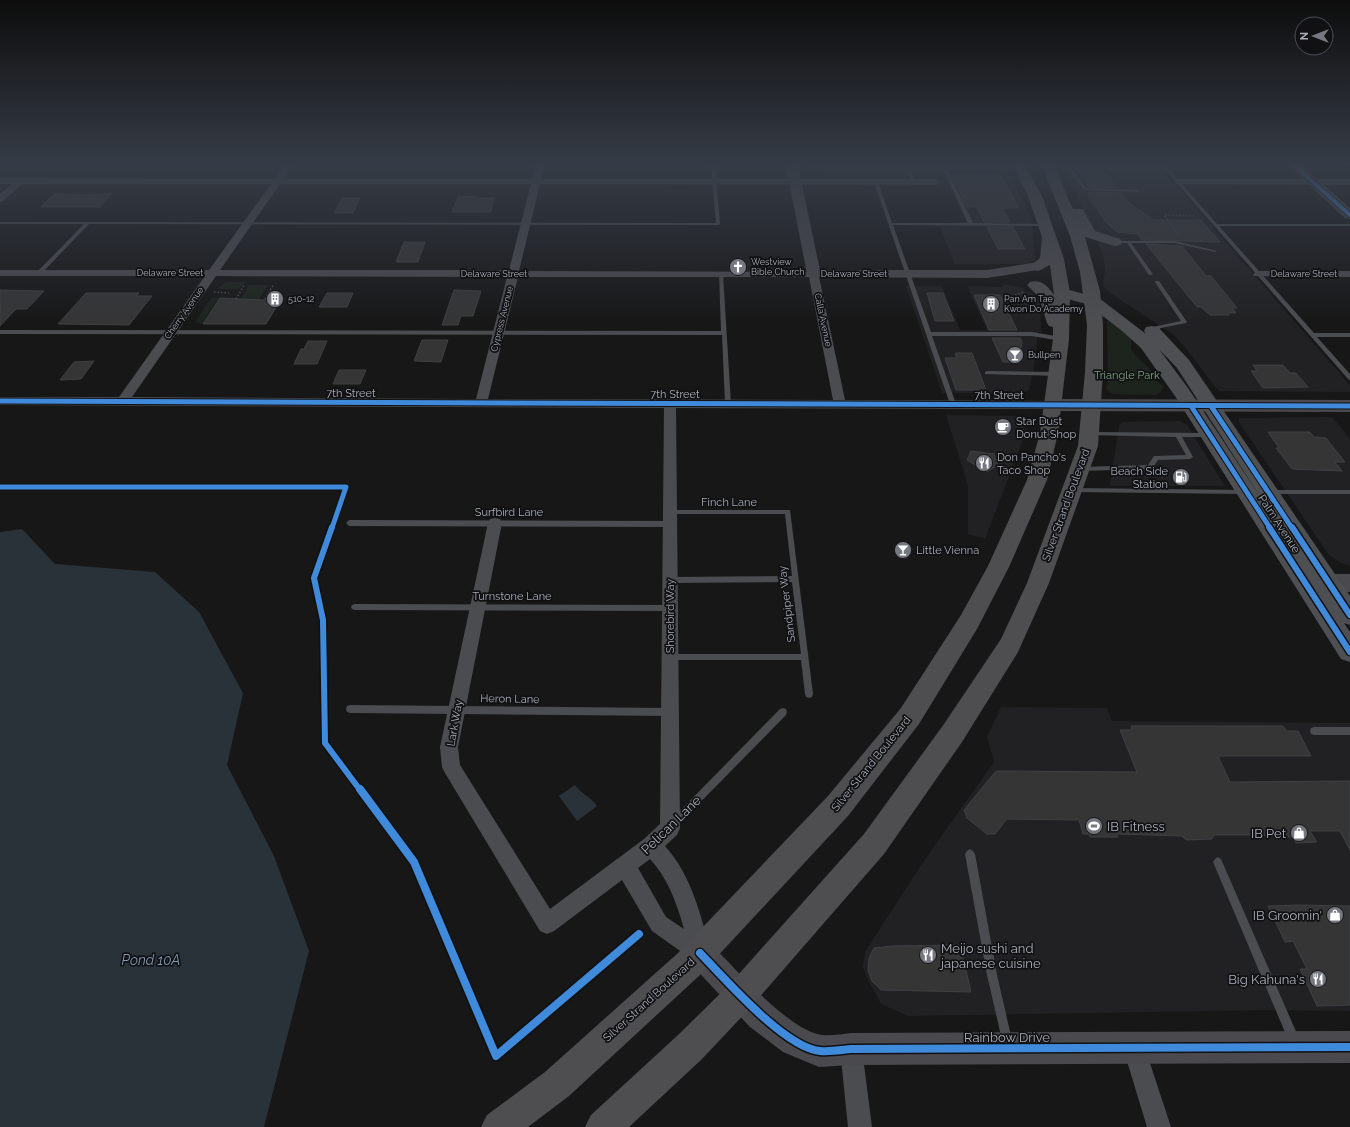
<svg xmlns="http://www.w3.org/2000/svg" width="1350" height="1127" viewBox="0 0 1350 1127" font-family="Raleway,sans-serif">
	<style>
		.built { fill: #212123 }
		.green { fill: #1d241e }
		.water { fill: #2a3239 }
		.building { fill: #353536; stroke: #3f4043 }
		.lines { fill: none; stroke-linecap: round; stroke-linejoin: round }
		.path { stroke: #4d4e52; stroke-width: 1.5; stroke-dasharray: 1.5 2; stroke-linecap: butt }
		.lane { fill: #4b4c50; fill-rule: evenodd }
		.street { fill: #4b4c50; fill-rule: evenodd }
		.secondary { fill: #4a4a4e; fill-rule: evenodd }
		.primary { fill: #4d4f52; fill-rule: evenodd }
		.highway { fill: #4e4e51; fill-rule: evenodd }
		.cycleway-far3-casing { stroke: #111113; stroke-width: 5.5 }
		.cycleway-far2-casing { stroke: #111113; stroke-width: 7 }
		.cycleway-far1-casing { stroke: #111113; stroke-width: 9 }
		.cycleway-casing { stroke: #111113; stroke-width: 11 }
		.cycleway-far3 { stroke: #408adc; stroke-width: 4 }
		.cycleway-far2 { stroke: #408adc; stroke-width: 5 }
		.cycleway-far1 { stroke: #408adc; stroke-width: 6 }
		.cycleway { stroke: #408adc; stroke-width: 8 }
		.labels { text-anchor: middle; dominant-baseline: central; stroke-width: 3.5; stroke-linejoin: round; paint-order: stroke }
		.far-poi-label { font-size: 9px; fill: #a8adb8; stroke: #111113; text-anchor: start }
		.far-street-label { font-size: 9px; fill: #a8adb8; stroke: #111113 }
		.park-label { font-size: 11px; fill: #7fa381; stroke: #111113 }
		.street-label { font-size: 11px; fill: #a8adb8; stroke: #111113 }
		.poi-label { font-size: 11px; fill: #a8adb8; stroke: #111113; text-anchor: start }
		.near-street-label { font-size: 13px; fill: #a8adb8; stroke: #111113 }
		.near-poi-label { font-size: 13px; fill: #a8adb8; stroke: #111113; text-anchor: end }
		.near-water-label { font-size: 14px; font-style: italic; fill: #7f9bb3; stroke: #111113 }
	</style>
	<rect width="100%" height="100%" fill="#171717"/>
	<g class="built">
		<polygon points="808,166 1004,166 1026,205 1032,223 1035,260 1026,264 955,264 938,223 966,222 945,176 828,175 827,174 810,174"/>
		<polygon points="1060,166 1159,166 1350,385 1350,392 1220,391 1216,388 1188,351 1174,335 1110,293 1103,286 1105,268 1103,255 1078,198"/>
		<polygon points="1003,284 1025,288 1024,291 1034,294 1040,302 1041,332 1038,332 1034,367 1029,390 1020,394 942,393 906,286 942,286 960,330 987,330 967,286 1003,287"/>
		<polygon points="946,415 1017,416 1025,422 1024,437 985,539 968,534 968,485"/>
		<polygon points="1332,417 1350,439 1350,566 1339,562 1328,554 1239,422 1239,418"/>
		<polygon points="1180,421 1187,425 1225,486 1110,486 1119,425 1123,422"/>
		<polygon points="1001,707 1107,708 1112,721 1350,723 1350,1011 1262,1010 908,1016 881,1004 869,982 863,967 865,952 921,865 994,762 987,737"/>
	</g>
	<g class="green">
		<polygon points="226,282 246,282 238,289 217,289"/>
		<polygon points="249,285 268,285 256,304 234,309"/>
		<polygon points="211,298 219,298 202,324 195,322"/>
		<polygon points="1107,321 1112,321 1131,338 1131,349 1135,355 1149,368 1156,381 1164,387 1161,392 1155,395 1112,394 1106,388 1108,382"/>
	</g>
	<g class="water">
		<polygon points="22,529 55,564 155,572 199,612 243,693 227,765 274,856 309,951 264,1127 0,1127 0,532"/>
		<path d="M575,785C581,794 591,797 597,806L577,821L559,796Z"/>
	</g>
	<g class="building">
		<polygon points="1079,172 1104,172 1117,188 1089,187"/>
		<polygon points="951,174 1000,175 1019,208 1002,208 1010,222 984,222 977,207 967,207"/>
		<polygon points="1093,192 1121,193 1129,203 1154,220 1201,220 1220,242 1142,240 1138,234 1117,232 1106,222 1088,196 1090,196 1088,193"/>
		<polygon points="54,194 88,195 111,194 100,207 41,207"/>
		<polygon points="476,196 475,198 494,198 491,212 452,212 458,197"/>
		<polygon points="342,198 360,198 353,213 334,213"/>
		<polygon points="987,227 1013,227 1025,249 998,249"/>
		<polygon points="404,242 425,242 418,262 396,262"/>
		<polygon points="1146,244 1182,246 1206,276 1211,276 1237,308 1232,308 1236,313 1228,313 1229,315 1210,315 1201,307 1197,307"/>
		<polygon points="0,290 44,291 27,309 16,309 0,326"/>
		<polygon points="454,290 481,291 473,316 461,316 458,325 442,325"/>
		<polygon points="86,293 139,293 136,296 152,296 129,325 58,324"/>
		<polygon points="327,293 353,293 347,307 319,307"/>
		<polygon points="927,293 943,293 954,321 935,321"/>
		<polygon points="974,295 1000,295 1017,330 989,330"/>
		<polygon points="220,298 263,300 281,299 266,324 203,324"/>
		<polygon points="992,338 1020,338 1022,342 1018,362 1003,362"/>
		<polygon points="422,340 448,340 441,362 414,361"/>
		<polygon points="308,341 327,341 317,364 294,364 301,349 304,349"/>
		<polygon points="955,353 972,353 986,390 956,390 945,358 957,358"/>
		<polygon points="94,361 81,379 60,380 74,362"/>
		<polygon points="1253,365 1283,365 1290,373 1296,373 1308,387 1263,388 1251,371 1257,371"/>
		<polygon points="339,370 366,370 360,384 333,384"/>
		<polygon points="1268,432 1310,432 1314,437 1326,438 1345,462 1335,462 1342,471 1292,469 1276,448 1279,448"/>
		<polygon points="971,451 994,454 998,465 987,472 967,460"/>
		<polygon points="1131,726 1283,726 1286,731 1298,731 1311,756 1218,756 1230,782 1350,781 1350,850 1340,831 1310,831 1317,842 1296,843 1293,837 1255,835 1214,835 1212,839 1186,840 1182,836 1116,834 1118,837 1090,837 1089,834 1083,834 1079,820 1007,819 995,834 987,834 967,818 964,810 996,771 1137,772 1120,730 1132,730"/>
		<polygon points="1298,905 1350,906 1350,1005 1317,1006 1300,969 1307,969 1293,941 1285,942 1268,906"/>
		<polygon points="960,945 971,992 881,990 872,981 868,970 869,958 874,948 892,946"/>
	</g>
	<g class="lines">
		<g class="path">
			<polyline points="1178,234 1164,215 1194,216"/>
			<polyline points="214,292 229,293"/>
			<polyline points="270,292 279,292"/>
			<polyline points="1015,295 1024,292"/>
			<polyline points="236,299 245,284"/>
			<polyline points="265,299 274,284"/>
		</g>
		<g class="lane">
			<polygon points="711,166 715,166 720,224 718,225 89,224 41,274 39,274 37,273 37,272 84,224 0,224 0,222 716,223"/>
			<polygon points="1162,166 1166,166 1217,224 1350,224 1350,226 1219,226 1314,333 1350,333 1350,337 1317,337 1350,374 1350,380 1348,379"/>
			<polygon points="907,167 1021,167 1022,168 1020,169 947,169 973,223 1045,224 1047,225 1045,226 893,225 931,332 1032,332 1061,337 1064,339 1061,341 1032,336 932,336 956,404 953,406 950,404 874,182 876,181 878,182 892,223 968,223 943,169 910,169 915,182 913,183 911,182"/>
			<polygon points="1121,168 1122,169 1120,170 1074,171 1086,188 1137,190 1139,190 1139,192 1084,190 1069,170 1071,169"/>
			<polygon points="1113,241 1175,241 1217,251 1215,252 1175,243 1131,243 1153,274 1151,275 1149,275 1127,243 1113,243"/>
			<polygon points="719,273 723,274 731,404 728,406 725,404 722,335 0,334 0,330 721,331"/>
			<polygon points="1155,281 1159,281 1187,322 1186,323 1161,328 1154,332 1150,332 1150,330 1157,326 1181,321 1155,282"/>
			<polygon points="987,371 1057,372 1060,374 1057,376 985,374 985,372"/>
			<polygon points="1089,432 1209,433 1212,435 1209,437 1182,437 1193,457 1190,459 1158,460 1152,469 1150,469 1080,471 1077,469 1080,467 1148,465 1154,456 1156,456 1186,455 1176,437 1087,435 1086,434 1087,433"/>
			<polygon points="1072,488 1244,490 1247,492 1244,494 1074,492 1071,490"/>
			<polygon points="1268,490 1350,490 1350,494 1270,494 1267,492"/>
			<polygon points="668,510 790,510 813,694 812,697 809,698 806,697 805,694 801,660 670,660 667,659 666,657 667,655 670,654 801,654 792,582 670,583 667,582 666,580 667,578 670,577 792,576 785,514 668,514 667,512"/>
			<polygon points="349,520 670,521 673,524 670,527 349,526 346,523"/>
			<polygon points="355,604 670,605 673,606 674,608 673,610 670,611 355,610 352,609 351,607 352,605"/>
			<polygon points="350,705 670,708 673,709 674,712 673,715 670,716 350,713 347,712 346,709 347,706"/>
			<polygon points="783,708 786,709 787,712 786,715 677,826 674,827 671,826 670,823 671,820 780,709"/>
			<polygon points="1314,727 1350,727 1350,735 1314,735 1311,734 1310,731 1311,728"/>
			<polygon points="970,849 973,851 975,854 997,975 1012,1040 1011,1044 1007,1045 1003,1044 1002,1040 987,975 965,854 967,851"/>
			<polygon points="1218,857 1221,859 1298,1036 1299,1040 1298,1044 1294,1045 1290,1044 1213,862 1215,859"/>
		</g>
		<g class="street">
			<path d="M284,166H292L284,179H532L536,166H544L541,179H937L941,182L937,185L540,184L519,271L818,272L845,400L1053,401L1057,402L1059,405L1057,408L1053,409L676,408L680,828L677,835L665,846C692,876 701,916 711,953L707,960L700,964L693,960L652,931L622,880L554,931L547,934L540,931L445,773L442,767L440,747L488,523L490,519L495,518L500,519L502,523L458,747L460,765L550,909L644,839L660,824L664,408L0,405V397H119L205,276H0V270H209L271,184H22L3,201L0,202V194L12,184H0V178L275,179ZM280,184H531L509,270H220ZM216,276L507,277L476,399L132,397ZM518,277H809L833,400L488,399ZM650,859C668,878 677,904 684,929L666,917L638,868Z"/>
			<polygon points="1178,179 1350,179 1350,185 1175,184 1174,182"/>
			<polygon points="1258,271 1350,271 1350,277 1254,276 1253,274"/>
			<polygon points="1134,1037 1142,1040 1145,1048 1171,1127 1147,1127 1123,1048 1126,1040"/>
			<polygon points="851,1038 859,1041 862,1049 872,1127 848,1127 840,1049 843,1041"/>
		</g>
		<g class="secondary">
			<polygon points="786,166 798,166 820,270 987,270 1038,262 1043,263 1045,266 1043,269 1038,270 987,278 809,277 807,274"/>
			<polygon points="1289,166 1302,166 1350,208 1350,219 1345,218"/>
			<polygon points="1053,399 1350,400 1350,412 1053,411 1047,409 1044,405 1047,401"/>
			<polygon points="1313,574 1350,574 1350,592 1313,592 1305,589 1302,583 1305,577"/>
			<path d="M700,938L710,943C736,969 783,1024 817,1034C827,1037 841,1034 851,1033L1350,1031V1063L851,1065L819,1067L783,1052L750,1027L690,963L685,953L690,943Z"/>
		</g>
		<path class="primary" d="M1062,288L1099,298L1146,334L1144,331L1146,327L1152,326L1158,327L1189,360L1350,596V625L1344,623L1350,632V662L1341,659L1175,396L1141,348L1121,330L1087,304L1056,296L1054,293L1056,290ZM1159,349L1177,368L1263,501L1188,388Z"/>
		<g class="highway">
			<path d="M1013,166H1025L1042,196L1064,259L1070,293L1069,339L1058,433L1047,480L1009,567L977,629L919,724L848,816L700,975L569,1096L528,1127H481L487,1115L545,1072L678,953L828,796L901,708L961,615L988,566L1027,480L1040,433L1053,339V327L1049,326L1047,323L1039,297L1027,285L1030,282C1041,279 1048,286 1054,295L1050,265L1038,271L1033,269L1030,266L1040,258L1042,237L1028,196Z"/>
			<polygon points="1042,166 1054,166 1073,209 1083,209 1095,231 1120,239 1122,242 1120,245 1115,246 1085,237 1100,291 1103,325 1103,372 1098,446 1049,583 1018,652 962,742 884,854 751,1007 702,1059 629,1127 585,1127 591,1115 678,1035 729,985 864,834 944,724 1001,639 1027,583 1078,446 1085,372 1087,325 1080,272 1070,236"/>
		</g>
		<g class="cycleway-far3-casing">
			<polyline id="cycleway-far3" points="1295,166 1350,215"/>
		</g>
		<g class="cycleway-far2-casing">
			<g id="cycleway-far2">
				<polyline points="0,401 1350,406"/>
				<polyline points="1191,406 1270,528"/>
				<polyline points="1211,406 1292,528"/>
				<polyline points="0,487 346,487 332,528"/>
			</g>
		</g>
		<g class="cycleway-far1-casing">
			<g id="cycleway-far1">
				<polyline points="332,527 314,578 323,620 325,743 360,790"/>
				<polyline points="1269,527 1350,652"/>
				<polyline points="1292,527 1350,615"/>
			</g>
		</g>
		<g class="cycleway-casing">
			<g id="cycleway">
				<polyline points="360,789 414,862 496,1056 639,934"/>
				<path d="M700,953C725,979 785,1048 820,1051C830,1052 841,1050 851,1049L1350,1047"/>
			</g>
		</g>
		<use href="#cycleway-far3" class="cycleway-far3"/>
		<use href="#cycleway-far2" class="cycleway-far2"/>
		<use href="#cycleway-far1" class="cycleway-far1"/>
		<use href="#cycleway" class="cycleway"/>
	</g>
	<linearGradient id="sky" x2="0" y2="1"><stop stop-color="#0d0d0d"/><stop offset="0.51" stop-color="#363c47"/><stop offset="1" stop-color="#363c47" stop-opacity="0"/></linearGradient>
	<rect width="1350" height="323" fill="url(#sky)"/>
	<defs>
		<g id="church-disc" transform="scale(0.9)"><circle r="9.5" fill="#757880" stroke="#111113"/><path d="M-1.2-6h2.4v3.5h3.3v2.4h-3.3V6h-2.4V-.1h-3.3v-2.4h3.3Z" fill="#fff"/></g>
		<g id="building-disc" transform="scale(0.9)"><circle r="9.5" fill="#757880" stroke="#111113"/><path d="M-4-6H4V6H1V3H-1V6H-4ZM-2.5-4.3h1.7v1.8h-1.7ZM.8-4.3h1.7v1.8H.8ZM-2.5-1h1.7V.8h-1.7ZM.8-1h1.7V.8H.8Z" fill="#fff"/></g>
		<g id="bar-disc" transform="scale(0.9)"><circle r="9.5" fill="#757880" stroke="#111113"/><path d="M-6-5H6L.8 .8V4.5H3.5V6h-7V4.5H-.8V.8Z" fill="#fff"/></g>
		<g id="cafe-disc" transform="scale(0.9)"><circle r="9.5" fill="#757880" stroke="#111113"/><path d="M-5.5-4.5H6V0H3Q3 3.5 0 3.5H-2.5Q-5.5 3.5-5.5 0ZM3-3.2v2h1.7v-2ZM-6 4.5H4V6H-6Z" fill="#fff"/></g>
		<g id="restaurant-disc" transform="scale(0.9)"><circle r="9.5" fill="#757880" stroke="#111113"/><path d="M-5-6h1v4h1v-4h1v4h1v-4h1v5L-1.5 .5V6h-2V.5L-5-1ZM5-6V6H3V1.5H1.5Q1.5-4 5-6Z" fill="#fff"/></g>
		<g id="fuel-disc" transform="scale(0.9)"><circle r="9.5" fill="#757880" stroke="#111113"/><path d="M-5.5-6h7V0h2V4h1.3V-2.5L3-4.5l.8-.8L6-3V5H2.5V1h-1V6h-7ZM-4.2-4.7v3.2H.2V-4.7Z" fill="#fff"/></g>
		<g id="stadium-disc" transform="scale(0.9)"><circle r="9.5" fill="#757880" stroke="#111113"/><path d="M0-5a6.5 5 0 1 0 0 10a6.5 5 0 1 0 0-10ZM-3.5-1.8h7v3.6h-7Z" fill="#fff"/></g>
		<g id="shop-disc" transform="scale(0.9)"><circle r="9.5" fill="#757880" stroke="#111113"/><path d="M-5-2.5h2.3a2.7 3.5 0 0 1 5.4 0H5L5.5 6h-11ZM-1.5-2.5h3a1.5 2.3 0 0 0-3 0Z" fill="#fff"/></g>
	</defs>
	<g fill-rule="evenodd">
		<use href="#church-disc" x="738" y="267"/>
		<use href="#building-disc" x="275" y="299"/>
		<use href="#building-disc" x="991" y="304"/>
		<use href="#bar-disc" x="1015" y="355"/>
		<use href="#cafe-disc" x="1003" y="427"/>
		<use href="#restaurant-disc" x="984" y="463"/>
		<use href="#fuel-disc" x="1181" y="477"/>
		<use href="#bar-disc" x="903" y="550"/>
		<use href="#stadium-disc" x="1094" y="826"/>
		<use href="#shop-disc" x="1299" y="833"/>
		<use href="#shop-disc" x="1335" y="915"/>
		<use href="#restaurant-disc" x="928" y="955"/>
		<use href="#restaurant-disc" x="1318" y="979"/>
	</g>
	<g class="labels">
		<g class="far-poi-label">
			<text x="751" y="262">Westview<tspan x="751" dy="10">Bible Church</tspan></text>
			<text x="288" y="299">510-12</text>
			<text x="1004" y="299">Pan Am Tae<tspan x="1004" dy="10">Kwon Do Academy</tspan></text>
			<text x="1028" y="355">Bullpen</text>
		</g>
		<g class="far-street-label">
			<text x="170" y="273">Delaware Street</text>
			<text x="494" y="274">Delaware Street</text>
			<text x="854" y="274">Delaware Street</text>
			<text x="1304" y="274">Delaware Street</text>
			<text transform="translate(184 313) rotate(-55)">Cherry Avenue</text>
			<text transform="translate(502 319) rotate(-76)">Cypress Avenue</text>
			<text transform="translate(823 320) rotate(78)">Calla Avenue</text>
		</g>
		<g class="park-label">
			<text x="1127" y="375">Triangle Park</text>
		</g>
		<g class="street-label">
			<text x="351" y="393">7th Street</text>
			<text x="675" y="394">7th Street</text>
			<text x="999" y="395">7th Street</text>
			<text x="729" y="502">Finch Lane</text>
			<text transform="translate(1066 505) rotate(-70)">Silver Strand Boulevard</text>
			<text x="509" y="512">Surfbird Lane</text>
			<text transform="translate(1279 524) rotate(57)">Palm Avenue</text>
			<text x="512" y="596">Turnstone Lane</text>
			<text transform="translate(787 604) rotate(-97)">Sandpiper Way</text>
			<text transform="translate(670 616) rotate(-90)">Shorebird Way</text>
			<text transform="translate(510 699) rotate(1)">Heron Lane</text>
			<text transform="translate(455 723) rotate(-80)">Lark Way</text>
			<text transform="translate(871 764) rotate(-51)">Silver Strand Boulevard</text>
			<text transform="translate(649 1000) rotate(-42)">Silver Strand Boulevard</text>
		</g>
		<g class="poi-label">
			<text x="1016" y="421">Star Dust<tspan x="1016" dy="13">Donut Shop</tspan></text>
			<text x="997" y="457">Don Pancho's<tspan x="997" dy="13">Taco Shop</tspan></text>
			<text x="1168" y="471" text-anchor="end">Beach Side<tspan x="1168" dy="13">Station</tspan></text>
			<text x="916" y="550">Little Vienna</text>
		</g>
		<g class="near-street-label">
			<text transform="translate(671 825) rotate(-44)">Pelican Lane</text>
			<text x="1007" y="1037">Rainbow Drive</text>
		</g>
		<g class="near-poi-label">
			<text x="1107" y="826" text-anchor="start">IB Fitness</text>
			<text x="1286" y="833">IB Pet</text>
			<text x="1322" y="915">IB Groomin'</text>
			<text x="941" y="948" text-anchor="start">Meijo sushi and<tspan x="941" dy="15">japanese cuisine</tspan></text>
			<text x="1305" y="979">Big Kahuna's</text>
		</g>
		<g class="near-water-label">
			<text x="151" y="960">Pond 10A</text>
		</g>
	</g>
	<g transform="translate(1314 36) rotate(270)"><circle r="19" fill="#111113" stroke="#4d4f55"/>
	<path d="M0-3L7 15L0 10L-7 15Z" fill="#757880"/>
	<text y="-6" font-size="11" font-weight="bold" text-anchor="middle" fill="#a8adb8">N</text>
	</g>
</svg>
